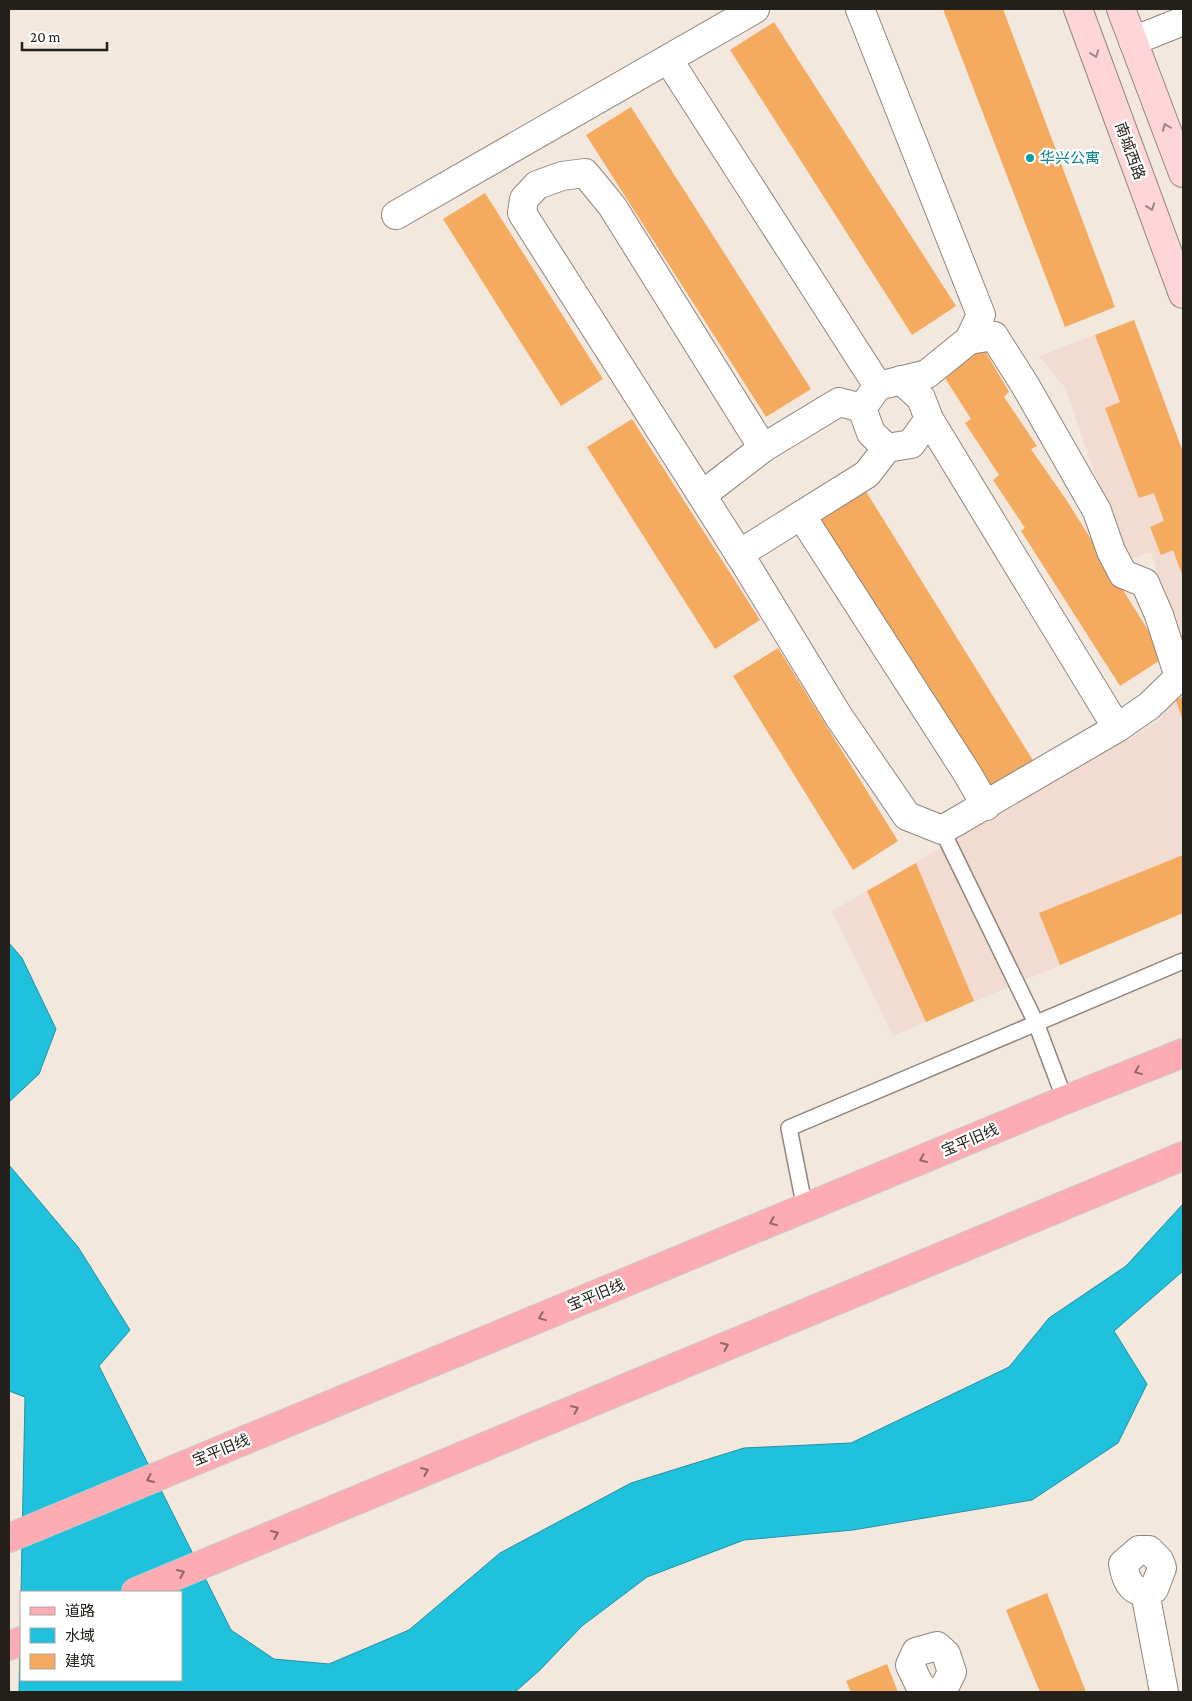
<svg xmlns="http://www.w3.org/2000/svg" width="1192" height="1701" viewBox="0 0 1192 1701" font-family="'Crimson Pro','Noto Sans SC',serif">
	<style>
		.commercial { fill: #f2dbd0 }
		.water { fill: #20c1dd; stroke: #2191a3; fill-rule: evenodd }
		.building { fill: #f4aa5f }
		.lines { fill: none; stroke-linecap: round; stroke-linejoin: round }
		.service-casing { stroke: #8f857c; stroke-width: 18 }
		.minor-casing { stroke: #8f857c; stroke-width: 30 }
		.tertiary-casing { stroke: #8f857c; stroke-width: 30 }
		.secondary-casing { stroke: #8f857c; stroke-width: 30 }
		.primary-casing { stroke: #cac9c9; stroke-width: 30 }
		.service { stroke: #fff; stroke-width: 15 }
		.minor { stroke: #fff; stroke-width: 28 }
		.tertiary { stroke: #fff; stroke-width: 28 }
		.secondary { stroke: #fed6da; stroke-width: 28 }
		.primary { stroke: #feacb4; stroke-width: 28 }
		.oneway { stroke: #9c8484 }
		.oneway2 { stroke: #916668 }
		.culture-dot { fill: #0f9aa8; stroke: #fff; stroke-width: 2 }
		.labels { text-anchor: middle; dominant-baseline: central; stroke-width: 4.5; stroke-linejoin: round; paint-order: stroke }
		.street-label { font-size: 15px; fill: #24201c; stroke: #fff }
		.culture-label { font-size: 15px; fill: #0d838f; stroke: #fff; text-anchor: start }
	</style>
	<rect width="100%" height="100%" fill="#f3e8de"/>
	<g class="commercial">
		<polygon points="1134,320 1183,452 1183,650 1151,552 1124,561 1066,389 1039,356"/>
		<polygon points="1183,692 1183,913 893,1036 832,911 1159,721 1175,697"/>
	</g>
	<g class="water">
		<polygon points="9,943 22,958 56,1029 39,1074 9,1102"/>
		<path d="M9,1165L78,1247L130,1330L99,1366L231,1630L274,1659L329,1664L409,1630L500,1553L631,1483L744,1448L851,1443L1009,1367L1049,1318L1126,1266L1183,1204V1271L1114,1331L1147,1384L1118,1443L1032,1500L853,1530L744,1540L647,1577L582,1626L540,1670L515,1692H19L25,1397L9,1391ZM21,1592H181V1680H21Z"/>
	</g>
	<g class="building">
		<polygon points="943,9 1003,9 1115,307 1065,327"/>
		<polygon points="774,22 956,306 912,335 730,50"/>
		<polygon points="631,107 811,389 766,417 586,135"/>
		<polygon points="485,193 603,379 561,406 443,219"/>
		<polygon points="1134,320 1183,452 1183,577 1173,550 1161,555 1150,527 1164,521 1154,493 1139,498 1105,408 1120,402 1095,335"/>
		<polygon points="981,344 1009,392 1004,397 1037,446 1031,449 1067,501 1165,657 1120,686 1021,531 1025,528 993,480 999,475 965,423 971,419 940,370"/>
		<polygon points="632,419 760,620 715,649 587,447"/>
		<polygon points="862,485 1034,762 988,791 815,514"/>
		<polygon points="778,648 898,841 853,870 733,676"/>
		<polygon points="1183,697 1183,721 1176,700"/>
		<polygon points="1183,855 1183,913 1060,965 1039,913"/>
		<polygon points="916,863 974,1001 926,1022 867,891"/>
		<polygon points="1047,1593 1086,1692 1040,1692 1006,1610"/>
		<polygon points="887,1664 898,1692 851,1692 846,1681"/>
	</g>
	<g class="lines">
		<g class="service-casing">
			<g id="service">
				<polyline points="942,830 1036,1023 1065,1100"/>
				<polyline points="805,1209 789,1128 1183,961"/>
			</g>
		</g>
		<g class="minor-casing">
			<g id="minor">
				<polyline points="860,9 981,315 969,340 927,374 878,386"/>
				<polyline points="1133,41 1183,21"/>
				<polyline points="668,59 878,386 862,408 871,433 887,448"/>
				<polyline points="901,380 921,398 929,419"/>
				<polyline points="763,448 612,206 585,173 562,176 537,185 524,199 522,213 743,560 839,717 907,816 942,830 1117,728 1149,706 1179,677 1159,615 1145,583 1123,574 1111,551 1097,511 1025,385 994,336 969,340"/>
				<polyline points="702,495 763,448 839,402 862,408"/>
				<polyline points="801,515 967,773 986,806"/>
				<polyline points="739,554 867,474 887,448 911,444 929,419 1117,728"/>
				<path d="M1139,1550H1149L1159,1560L1162,1568L1154,1589C1133,1597 1126,1582 1123,1564Z"/>
				<polyline points="1145,1592 1164,1692"/>
				<polyline points="927,1692 919,1684 910,1665 916,1652 937,1646 946,1654 952,1672 942,1692"/>
			</g>
		</g>
		<g class="tertiary-casing">
			<polyline id="tertiary" points="396,215 755,9"/>
		</g>
		<g class="secondary-casing">
			<g id="secondary">
				<polyline points="1078,9 1183,294"/>
				<polyline points="1121,9 1183,173"/>
			</g>
		</g>
		<g class="primary-casing">
			<g id="primary">
				<polyline points="9,1538 1065,1100 1183,1053"/>
				<polyline points="136,1592 1183,1156"/>
				<polyline points="9,1646 21,1641"/>
			</g>
		</g>
		<use href="#service" class="service"/>
		<use href="#minor" class="minor"/>
		<use href="#tertiary" class="tertiary"/>
		<use href="#secondary" class="secondary"/>
		<use href="#primary" class="primary"/>
	</g>
	<defs><path id="oneway-chevron" d="M-2-3.5L2.5 0L-2 3.5" fill="none" stroke-width="1.6" stroke-linecap="round" stroke-linejoin="round" transform="scale(1.25)"/></defs>
	<g class="oneway">
		<use href="#oneway-chevron" transform="translate(1095 54) rotate(70)"/>
		<use href="#oneway-chevron" transform="translate(1166 127) rotate(-111)"/>
		<use href="#oneway-chevron" transform="translate(1151 207) rotate(70)"/>
	</g>
	<g class="oneway2">
		<use href="#oneway-chevron" transform="translate(1138 1071) rotate(158)"/>
		<use href="#oneway-chevron" transform="translate(923 1159) rotate(157)"/>
		<use href="#oneway-chevron" transform="translate(773 1222) rotate(158)"/>
		<use href="#oneway-chevron" transform="translate(542 1317) rotate(158)"/>
		<use href="#oneway-chevron" transform="translate(725 1346) rotate(-23)"/>
		<use href="#oneway-chevron" transform="translate(575 1409) rotate(-23)"/>
		<use href="#oneway-chevron" transform="translate(425 1471) rotate(-23)"/>
		<use href="#oneway-chevron" transform="translate(150 1479) rotate(157)"/>
		<use href="#oneway-chevron" transform="translate(275 1534) rotate(-23)"/>
		<use href="#oneway-chevron" transform="translate(181 1573) rotate(-23)"/>
	</g>
	<circle class="culture-dot" cx="1030" cy="158" r="5"/>
	<g class="labels">
		<g class="street-label">
			<text transform="translate(1130 151) rotate(70)">南城西路</text>
			<text transform="translate(970 1140) rotate(-23)">宝平旧线</text>
			<text transform="translate(596 1295) rotate(-22)">宝平旧线</text>
			<text transform="translate(221 1450) rotate(-22)">宝平旧线</text>
		</g>
		<g class="culture-label">
			<text x="1040" y="158">华兴公寓</text>
		</g>
	</g>
	<rect width="1192" height="1701" fill="none" stroke="#24201c" stroke-width="20"/>
	<rect x="20" y="1591" width="162" height="90" fill="#ffffff" stroke="#a7a6a4"/>
	<rect x="30" y="1607" width="25" height="8" fill="#feacb4" stroke="#a7a6a4"/>
	<text x="65" y="1616" font-size="15" fill="#24201c">道路</text>
	<rect x="30" y="1628" width="25" height="15" fill="#20c1dd" stroke="#a7a6a4"/>
	<text x="65" y="1641" font-size="15" fill="#24201c">水域</text>
	<rect x="30" y="1654" width="25" height="15" fill="#f4aa5f" stroke="#a7a6a4"/>
	<text x="65" y="1666" font-size="15" fill="#24201c">建筑</text>
	<path d="M22 42v8h85v-8" fill="none" stroke="#24201c" stroke-width="2.5"/>
	<text x="30" y="42" font-size="15" fill="#24201c" stroke="#ffffff" stroke-width="4" paint-order="stroke">20 m</text>
</svg>
